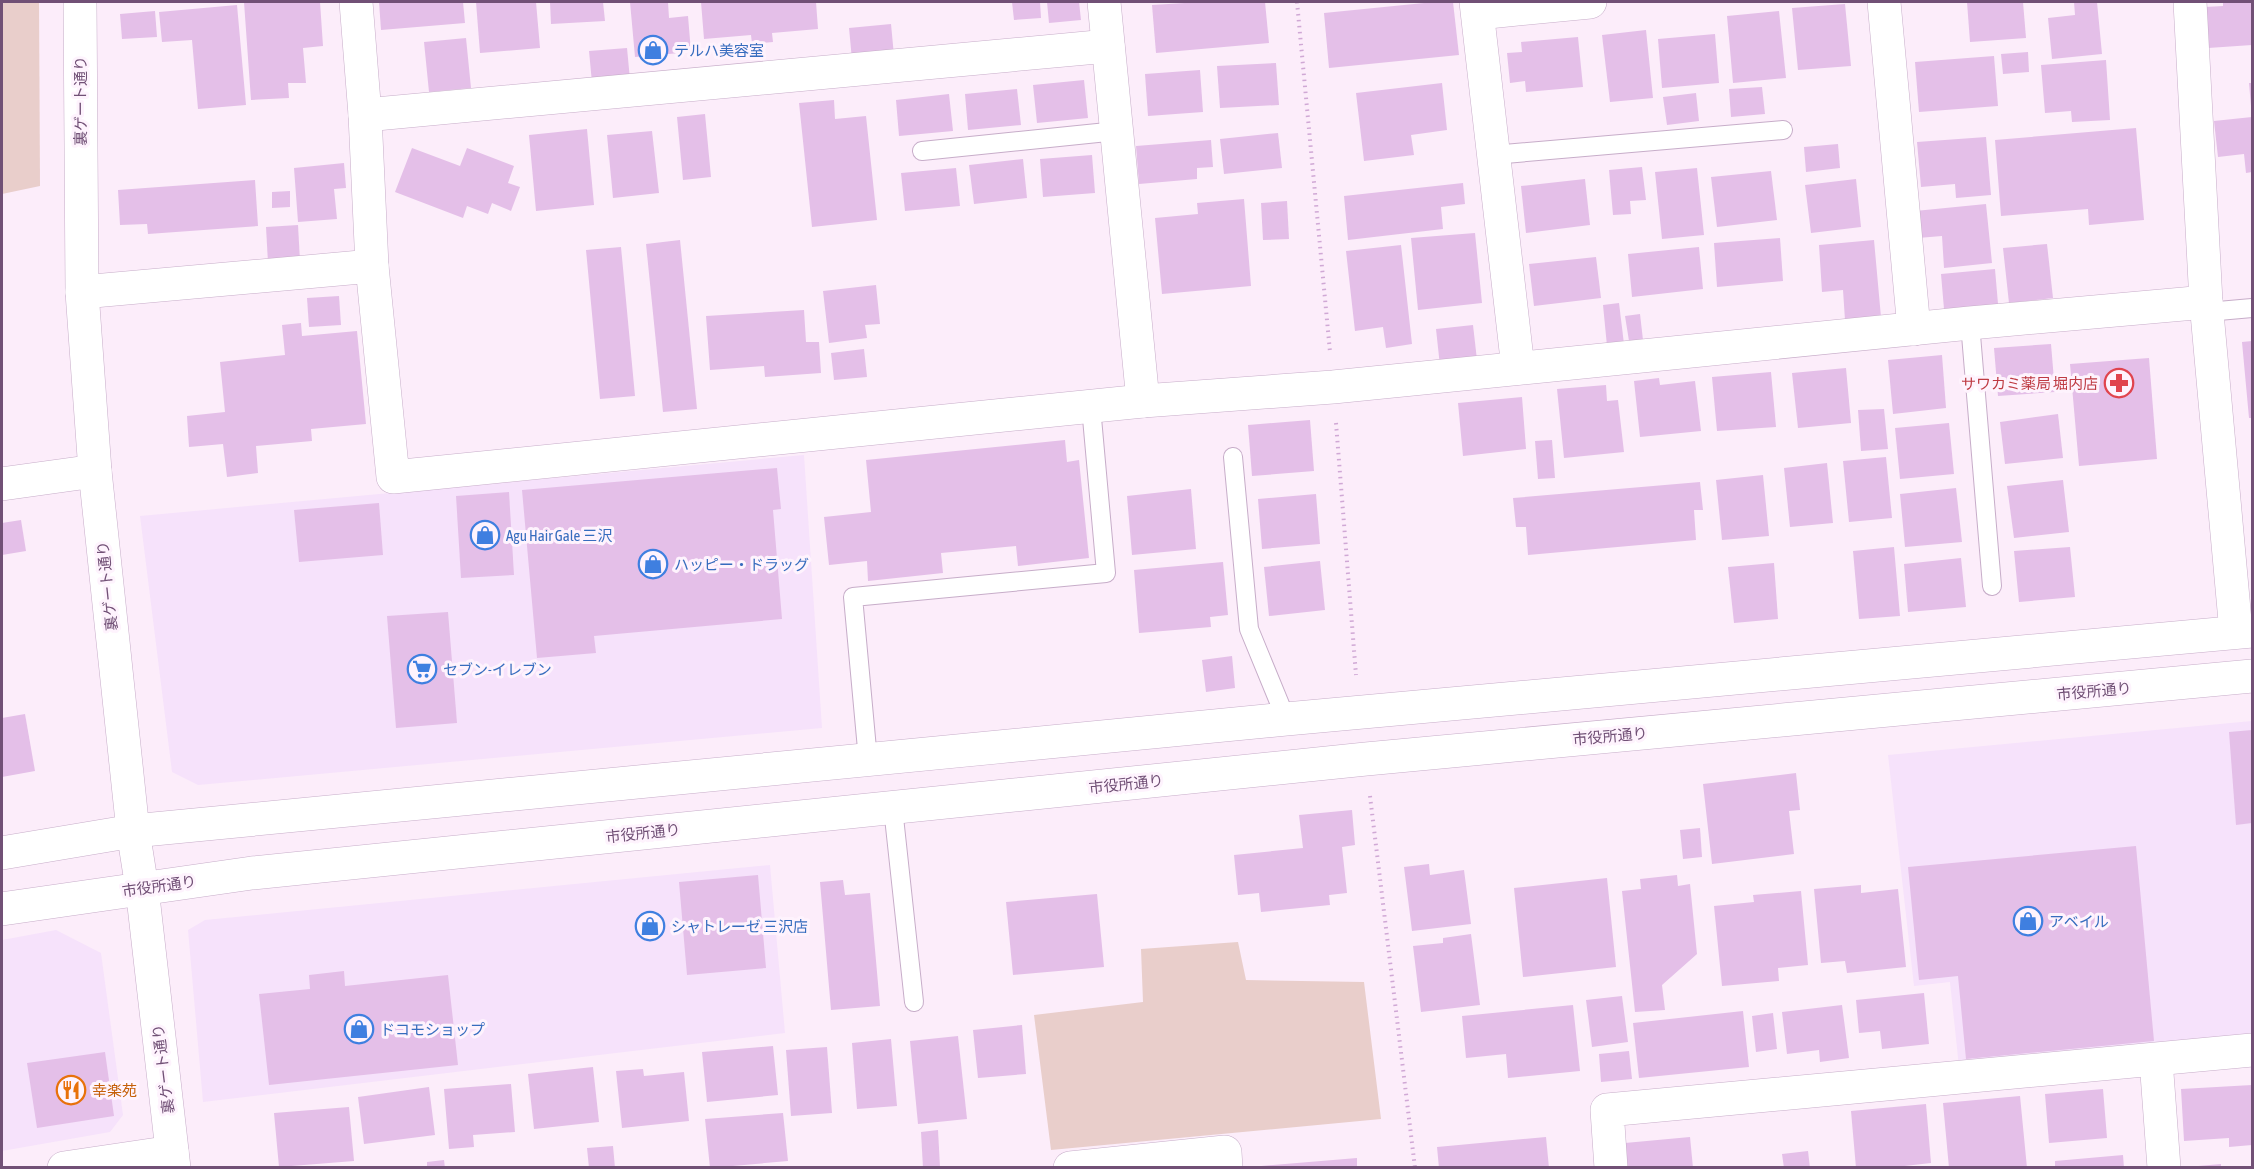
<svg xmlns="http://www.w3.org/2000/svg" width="2254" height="1169" viewBox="0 0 2254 1169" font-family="'Asap Condensed','Noto Sans JP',sans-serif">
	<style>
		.commercial { fill: #f6e2fb }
		.green { fill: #e9cecb }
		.building { fill: #e4bfe8 }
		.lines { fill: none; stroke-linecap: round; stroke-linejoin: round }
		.service-casing { stroke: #c7adc9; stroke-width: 20 }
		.minor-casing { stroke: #c7adc9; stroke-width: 34 }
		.tertiary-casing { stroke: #c7adc9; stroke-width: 34 }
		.path { stroke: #d0a8d5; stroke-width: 4; stroke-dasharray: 1.5 4.5; stroke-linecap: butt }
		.service { stroke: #fff; stroke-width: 18 }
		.minor { stroke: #fff; stroke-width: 33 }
		.tertiary { stroke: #fff; stroke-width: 33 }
		.labels { text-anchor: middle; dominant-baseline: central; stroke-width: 6; stroke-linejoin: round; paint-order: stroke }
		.shop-label { font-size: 15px; fill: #366cbe; stroke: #fef3fd; text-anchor: start }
		.street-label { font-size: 15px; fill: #715076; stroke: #fef3fd }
		.health-label { font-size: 15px; fill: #be3a42; stroke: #fef3fd; text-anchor: end }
		.food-label { font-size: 15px; fill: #c56008; stroke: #fef3fd; text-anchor: start }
	</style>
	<rect width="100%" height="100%" fill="#fcedfa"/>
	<g class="commercial">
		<polygon points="804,455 822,728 198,785 172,772 140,516"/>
		<polygon points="2252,721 2252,1034 1959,1067 1950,982 1914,986 1888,755"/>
		<polygon points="770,865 785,1033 203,1102 188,930 205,920"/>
		<polygon points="56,930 101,953 123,1115 110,1132 2,1151 2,940"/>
	</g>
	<g class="green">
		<polygon points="2,2 39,2 40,186 2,194"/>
		<polygon points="1238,942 1246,980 1364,982 1381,1119 1051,1150 1034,1015 1143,1002 1141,949"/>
	</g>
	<g class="building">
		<polygon points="244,2 320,2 323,46 303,48 306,83 288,83 289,98 251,100"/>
		<polygon points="379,2 463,2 465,23 381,30"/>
		<polygon points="476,2 536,2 540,48 480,53"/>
		<polygon points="550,2 603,2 605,21 551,24"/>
		<polygon points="630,2 668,2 669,18 688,16 691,52 635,57"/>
		<polygon points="701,2 816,2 818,29 772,33 773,42 752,44 751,35 704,39"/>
		<polygon points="1012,2 1040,2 1041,18 1014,20"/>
		<polygon points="1047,2 1079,2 1081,20 1049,23"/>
		<polygon points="1201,2 1265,2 1269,43 1156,53 1152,5"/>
		<polygon points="1434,2 1453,2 1459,55 1329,68 1324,13"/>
		<polygon points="1967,2 2023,2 2026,38 1970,42"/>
		<polygon points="2074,2 2097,2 2102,54 2052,59 2048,18 2075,15"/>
		<polygon points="2223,2 2252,2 2252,45 2208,48 2205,7 2223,6"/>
		<polygon points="1845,4 1851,66 1798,70 1792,8"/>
		<polygon points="237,5 246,105 198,109 192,40 162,42 159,12"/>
		<polygon points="155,11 157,37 122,39 120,14"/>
		<polygon points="1779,11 1786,78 1733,83 1727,16"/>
		<polygon points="891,24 894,56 852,60 849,28"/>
		<polygon points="1646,30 1653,98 1610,102 1602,35"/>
		<polygon points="1715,34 1719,83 1662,88 1658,39"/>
		<polygon points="1578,37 1583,87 1526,92 1525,81 1510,83 1507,53 1522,52 1521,42"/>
		<polygon points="466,38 471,88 429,92 424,42"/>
		<polygon points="627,48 630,80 592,83 589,51"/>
		<polygon points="2028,52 2029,72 2003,74 2001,54"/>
		<polygon points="1994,56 1998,106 1919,112 1915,62"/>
		<polygon points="2106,60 2110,120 2072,122 2071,111 2045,113 2041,65"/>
		<polygon points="1276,63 1279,105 1220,108 1217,66"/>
		<polygon points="1200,70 1203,112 1148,116 1145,74"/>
		<polygon points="1084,80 1088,118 1037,123 1033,85"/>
		<polygon points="1442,83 1447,130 1411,135 1414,155 1364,161 1356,93"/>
		<polygon points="2249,83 2252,83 2252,106 2251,106"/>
		<polygon points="1762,87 1765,114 1731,117 1729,89"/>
		<polygon points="1017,89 1021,125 968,130 965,94"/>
		<polygon points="1696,93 1699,121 1667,125 1663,97"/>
		<polygon points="949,94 953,131 899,136 896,100"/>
		<polygon points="834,100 835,119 866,116 877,220 812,227 799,103"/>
		<polygon points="705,114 711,177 683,180 677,117"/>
		<polygon points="2252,117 2252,172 2246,173 2244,154 2218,157 2214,121"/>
		<polygon points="2136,128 2144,220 2089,225 2088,209 2001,216 1995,140"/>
		<polygon points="587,129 594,205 536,211 529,135"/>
		<polygon points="652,131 659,193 613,198 607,135"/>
		<polygon points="1278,133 1282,168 1224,174 1220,139"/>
		<polygon points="1986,137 1991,195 1956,198 1955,184 1921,187 1917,142"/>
		<polygon points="1211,140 1213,167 1197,168 1197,179 1139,184 1136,146"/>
		<polygon points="1838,144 1840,168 1806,172 1804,147"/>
		<polygon points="412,148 460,166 467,148 514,166 508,183 520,187 511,211 492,203 488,214 467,206 463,218 395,192"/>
		<polygon points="1092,155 1095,193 1043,197 1040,159"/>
		<polygon points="1023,159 1027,198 974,204 969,165"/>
		<polygon points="344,163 346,188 334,189 337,219 298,222 294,168"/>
		<polygon points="1642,167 1646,200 1630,201 1631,214 1613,215 1609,170"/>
		<polygon points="956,168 960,206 905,211 901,173"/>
		<polygon points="1697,168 1704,235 1662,239 1655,172"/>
		<polygon points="1771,171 1777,220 1717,227 1711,177"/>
		<polygon points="1585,179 1590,225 1526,233 1521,186"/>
		<polygon points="1856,179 1861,227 1811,233 1805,185"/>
		<polygon points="255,180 258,226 148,234 147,224 120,225 118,190"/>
		<polygon points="1463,183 1465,204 1441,207 1443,229 1348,240 1344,196"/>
		<polygon points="290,191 290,207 272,208 272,192"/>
		<polygon points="1244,199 1251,286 1162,294 1155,218 1198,214 1197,203"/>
		<polygon points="1287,201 1289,239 1263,240 1261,203"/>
		<polygon points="1986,204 1992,263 1944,268 1942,236 1918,238 1915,211"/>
		<polygon points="298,225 300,261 268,263 266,227"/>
		<polygon points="1475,233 1482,303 1418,310 1411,238"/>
		<polygon points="1780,238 1783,281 1717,287 1714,243"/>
		<polygon points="680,240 697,409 663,412 646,244"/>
		<polygon points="1874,240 1881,317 1845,320 1843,290 1822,292 1819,245"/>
		<polygon points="2047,244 2053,298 2009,303 2003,248"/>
		<polygon points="1401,245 1412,344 1386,348 1383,327 1355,331 1346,251"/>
		<polygon points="621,247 635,396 600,399 586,250"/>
		<polygon points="1699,247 1703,289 1632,297 1628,254"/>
		<polygon points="1596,257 1601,298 1534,306 1529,264"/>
		<polygon points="1995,269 1998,304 1944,309 1941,274"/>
		<polygon points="876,285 880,324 865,325 867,338 829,343 823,291"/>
		<polygon points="339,296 341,325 309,327 307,298"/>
		<polygon points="1619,303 1624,344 1607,346 1603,305"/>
		<polygon points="804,310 806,342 819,342 821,373 765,377 764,366 710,370 706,316"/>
		<polygon points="1640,314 1643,340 1629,341 1625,316"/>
		<polygon points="301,323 302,336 357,331 366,424 311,429 312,441 256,446 258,473 227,477 223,444 189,447 187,416 225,412 220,362 285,355 282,325"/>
		<polygon points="1473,325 1477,360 1440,366 1436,329"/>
		<polygon points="2252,341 2252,418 2249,418 2242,342"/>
		<polygon points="2051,344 2055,392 1998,396 1994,348"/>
		<polygon points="864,349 867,377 834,380 831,353"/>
		<polygon points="1942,355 1946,408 1893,414 1888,360"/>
		<polygon points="2149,358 2157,459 2079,466 2070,364"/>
		<polygon points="1846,368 1851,423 1798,428 1792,373"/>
		<polygon points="1771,372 1776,427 1717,431 1712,377"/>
		<polygon points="1659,378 1660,385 1695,381 1701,431 1640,437 1634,381"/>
		<polygon points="1606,385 1607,401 1618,400 1624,452 1564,458 1557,389"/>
		<polygon points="1522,397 1526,449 1463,456 1458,403"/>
		<polygon points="1884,409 1888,449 1861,451 1858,410"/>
		<polygon points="2058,414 2063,458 2005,464 2000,422"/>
		<polygon points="1310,420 1314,471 1252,476 1248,425"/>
		<polygon points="1949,423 1954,474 1900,479 1895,428"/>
		<polygon points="1065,440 1067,462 1079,460 1089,558 1018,566 1016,546 941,553 943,573 868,581 867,561 829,565 824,517 871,512 866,460"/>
		<polygon points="1552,440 1555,478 1538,479 1535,441"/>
		<polygon points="1886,457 1892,518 1849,522 1843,461"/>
		<polygon points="1827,463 1833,523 1790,527 1784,468"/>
		<polygon points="777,468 781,509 773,510 782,619 594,636 596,653 537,658 522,490"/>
		<polygon points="1763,475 1769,536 1722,540 1716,480"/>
		<polygon points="2063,480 2069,532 2014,538 2007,486"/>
		<polygon points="1700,482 1703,510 1694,510 1696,540 1528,555 1526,527 1516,527 1513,498"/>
		<polygon points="1956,488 1962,542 1905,547 1900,494"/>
		<polygon points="1191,489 1196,549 1132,555 1127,496"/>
		<polygon points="509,492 514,575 461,578 456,496"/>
		<polygon points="1316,494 1320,544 1262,549 1258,499"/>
		<polygon points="379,503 383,555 299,562 294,510"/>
		<polygon points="21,520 26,551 2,555 2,523"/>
		<polygon points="1894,547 1900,616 1859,619 1853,551"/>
		<polygon points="2070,547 2075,597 2019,602 2014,551"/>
		<polygon points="1961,558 1966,607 1908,612 1904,564"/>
		<polygon points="1320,561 1325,610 1269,616 1264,567"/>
		<polygon points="1223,562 1228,615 1210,617 1211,627 1139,633 1134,570"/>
		<polygon points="1774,563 1778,619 1734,623 1728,567"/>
		<polygon points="448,612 457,723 396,728 387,616"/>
		<polygon points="1232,656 1235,688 1206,692 1202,660"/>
		<polygon points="25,714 35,771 2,777 2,718"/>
		<polygon points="2252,730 2252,823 2236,825 2229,732"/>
		<polygon points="1796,773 1800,810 1789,811 1794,854 1712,864 1703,784"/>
		<polygon points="1352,810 1355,845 1342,847 1347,893 1329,895 1330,905 1261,912 1259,893 1238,895 1234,855 1303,848 1299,815"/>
		<polygon points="1700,828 1702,857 1683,859 1680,830"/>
		<polygon points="2136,846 2154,1041 1966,1059 1958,976 1919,980 1908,867"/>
		<polygon points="1429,864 1430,875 1464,870 1471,924 1412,931 1404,867"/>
		<polygon points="758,875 766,968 687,975 679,882"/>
		<polygon points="1677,875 1678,886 1690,884 1697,954 1662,985 1665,1010 1635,1012 1622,891 1641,889 1640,879"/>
		<polygon points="1607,878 1616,967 1523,977 1514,888"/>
		<polygon points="843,880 845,895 870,893 880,1006 831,1010 820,882"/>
		<polygon points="1861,885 1861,893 1898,889 1906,967 1847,973 1845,961 1821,963 1814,889"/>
		<polygon points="1801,891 1808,965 1778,968 1779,981 1722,986 1714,906 1754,902 1753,895"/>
		<polygon points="1097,894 1104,967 1013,975 1006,902"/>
		<polygon points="1471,934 1480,1005 1421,1012 1413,946 1443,943 1443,938"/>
		<polygon points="344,971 345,986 448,975 458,1065 269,1085 259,994 310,989 309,975"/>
		<polygon points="1924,993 1929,1044 1882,1049 1880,1031 1859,1033 1856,1000"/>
		<polygon points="1622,996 1628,1042 1592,1047 1586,1000"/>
		<polygon points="1573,1005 1580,1071 1508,1078 1506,1054 1466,1058 1462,1016"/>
		<polygon points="1842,1005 1849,1058 1820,1062 1819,1050 1787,1054 1782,1012"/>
		<polygon points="1743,1011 1749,1067 1639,1078 1633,1023"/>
		<polygon points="1773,1013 1777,1049 1756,1052 1752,1016"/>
		<polygon points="1022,1025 1026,1074 978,1078 973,1030"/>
		<polygon points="958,1036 967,1119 918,1124 910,1041"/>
		<polygon points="891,1039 897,1106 857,1109 852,1043"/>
		<polygon points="773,1046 778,1095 707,1102 702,1052"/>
		<polygon points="827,1047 832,1113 791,1116 786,1050"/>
		<polygon points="1629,1051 1632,1079 1601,1082 1599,1054"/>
		<polygon points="105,1052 114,1116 37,1128 27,1063"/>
		<polygon points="593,1067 599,1122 534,1129 528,1074"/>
		<polygon points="643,1069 644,1076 684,1072 689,1121 622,1128 616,1071"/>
		<polygon points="511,1084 515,1132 473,1135 474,1147 449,1149 444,1089"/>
		<polygon points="2252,1085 2252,1145 2229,1147 2229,1138 2184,1141 2181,1089"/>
		<polygon points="429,1087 435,1135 364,1144 358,1097"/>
		<polygon points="2103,1089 2107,1138 2049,1143 2045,1094"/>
		<polygon points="2020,1096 2027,1168 1949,1168 1943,1103"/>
		<polygon points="1926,1104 1931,1163 1887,1168 1856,1168 1851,1111"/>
		<polygon points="349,1107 354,1161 279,1167 274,1113"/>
		<polygon points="783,1113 788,1161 710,1168 705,1119"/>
		<polygon points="938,1130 940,1167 923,1168 921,1132"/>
		<polygon points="1546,1137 1549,1168 1439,1168 1437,1147"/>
		<polygon points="1690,1137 1693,1168 1627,1168 1625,1143"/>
		<polygon points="613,1146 615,1168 589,1168 587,1148"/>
		<polygon points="1808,1151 1810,1168 1784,1168 1782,1154"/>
		<polygon points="2123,1155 2124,1168 2055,1168 2055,1161"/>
		<polygon points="1357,1158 1357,1168 1261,1168 1261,1166"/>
		<polygon points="444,1160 445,1168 427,1168 427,1162"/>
		<polygon points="2221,1164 2221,1168 2198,1168 2198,1166"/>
	</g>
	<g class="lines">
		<g class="service-casing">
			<g id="service">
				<polyline points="922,151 1117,131"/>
				<polyline points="1493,155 1783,130"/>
				<polyline points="2207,312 2252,308"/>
				<polyline points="1970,323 1992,586"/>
				<polyline points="1233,457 1249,629 1286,719"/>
				<polyline points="868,760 853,597 1106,573 1091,407"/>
				<polyline points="893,808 914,1002"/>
			</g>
		</g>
		<g class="minor-casing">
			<g id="minor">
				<polyline points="356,2 365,115 372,266 393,477 1143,401 1333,387 1970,323 2206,302"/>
				<polyline points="1104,2 1143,401"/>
				<polyline points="1476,2 1518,368"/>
				<polyline points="1884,2 1914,329"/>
				<polyline points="2190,2 2206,302 2236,632"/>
				<polyline points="1478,13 1590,2"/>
				<polyline points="365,115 1108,46"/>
				<polyline points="82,292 372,266"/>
				<polyline points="2,484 95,471"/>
				<polyline points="2156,1060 2164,1168"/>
				<polyline points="64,1168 172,1152"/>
				<polyline points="1070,1168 1225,1152 1226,1168"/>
				<polyline points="1611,1168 1607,1110 2252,1050"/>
			</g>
		</g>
		<g class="tertiary-casing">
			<g id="tertiary">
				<polyline points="80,2 82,292 95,471 133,831 142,888 174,1168"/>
				<polyline points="2,853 133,831 1286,719 2252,631"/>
				<polyline points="2,909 252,873 1366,759 2252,676"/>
			</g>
		</g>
		<g class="path">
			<polyline points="1297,2 1330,352"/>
			<polyline points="1336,423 1356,675"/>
			<polyline points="1370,796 1415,1168"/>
		</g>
		<use href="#service" class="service"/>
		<use href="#minor" class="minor"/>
		<use href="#tertiary" class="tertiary"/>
	</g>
	<defs>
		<g id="shop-ring" transform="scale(1.5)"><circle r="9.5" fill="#fef3fd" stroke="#3f7fe0" stroke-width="1.5"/><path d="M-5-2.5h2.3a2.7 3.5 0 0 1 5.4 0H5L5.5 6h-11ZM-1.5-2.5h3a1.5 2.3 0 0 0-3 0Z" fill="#3f7fe0"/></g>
		<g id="pharmacy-ring" transform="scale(1.5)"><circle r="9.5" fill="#fef3fd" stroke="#e0444e" stroke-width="1.5"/><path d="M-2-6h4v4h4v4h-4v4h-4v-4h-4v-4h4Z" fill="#e0444e"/></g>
		<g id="supermarket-ring" transform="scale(1.5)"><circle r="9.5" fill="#fef3fd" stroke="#3f7fe0" stroke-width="1.5"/><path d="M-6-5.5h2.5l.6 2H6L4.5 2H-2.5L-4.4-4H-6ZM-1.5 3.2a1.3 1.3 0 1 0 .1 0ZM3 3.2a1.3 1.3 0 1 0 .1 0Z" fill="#3f7fe0"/></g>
		<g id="restaurant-ring" transform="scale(1.5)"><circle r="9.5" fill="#fef3fd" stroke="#e8710a" stroke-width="1.5"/><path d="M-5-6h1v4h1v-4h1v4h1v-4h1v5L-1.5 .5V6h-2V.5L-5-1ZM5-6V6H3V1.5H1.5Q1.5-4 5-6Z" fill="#e8710a"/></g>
	</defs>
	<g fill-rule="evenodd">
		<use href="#shop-ring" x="653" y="50"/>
		<use href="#pharmacy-ring" x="2119" y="383"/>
		<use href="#shop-ring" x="485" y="535"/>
		<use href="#shop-ring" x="653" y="564"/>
		<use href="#supermarket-ring" x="422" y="669"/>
		<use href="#shop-ring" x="2028" y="921"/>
		<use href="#shop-ring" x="650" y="926"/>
		<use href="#shop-ring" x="359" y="1029"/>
		<use href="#restaurant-ring" x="71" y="1090"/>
	</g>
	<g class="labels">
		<g class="shop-label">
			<text x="674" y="50">テルハ美容室</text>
			<text x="506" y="535">Agu Hair Gale 三沢</text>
			<text x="674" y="564">ハッピー・ドラッグ</text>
			<text x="443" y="669">セブン-イレブン</text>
			<text x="2049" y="921">アベイル</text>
			<text x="671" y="926">シャトレーゼ 三沢店</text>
			<text x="380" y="1029">ドコモショップ</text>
		</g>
		<g class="street-label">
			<text transform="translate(80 101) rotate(-90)">裏ゲート通り</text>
			<text transform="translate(107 586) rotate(-96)">裏ゲート通り</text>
			<text transform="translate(2094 691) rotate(-5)">市役所通り</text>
			<text transform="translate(1610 736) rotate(-5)">市役所通り</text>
			<text transform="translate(1126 784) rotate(-6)">市役所通り</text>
			<text transform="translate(643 833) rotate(-6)">市役所通り</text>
			<text transform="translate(159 886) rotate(-8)">市役所通り</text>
			<text transform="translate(163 1069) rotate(-97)">裏ゲート通り</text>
		</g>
		<g class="health-label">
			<text x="2098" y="383">サワカミ薬局 堀内店</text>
		</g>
		<g class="food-label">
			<text x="92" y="1090">幸楽苑</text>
		</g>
	</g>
	<rect width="2254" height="1169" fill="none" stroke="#715076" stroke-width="6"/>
</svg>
